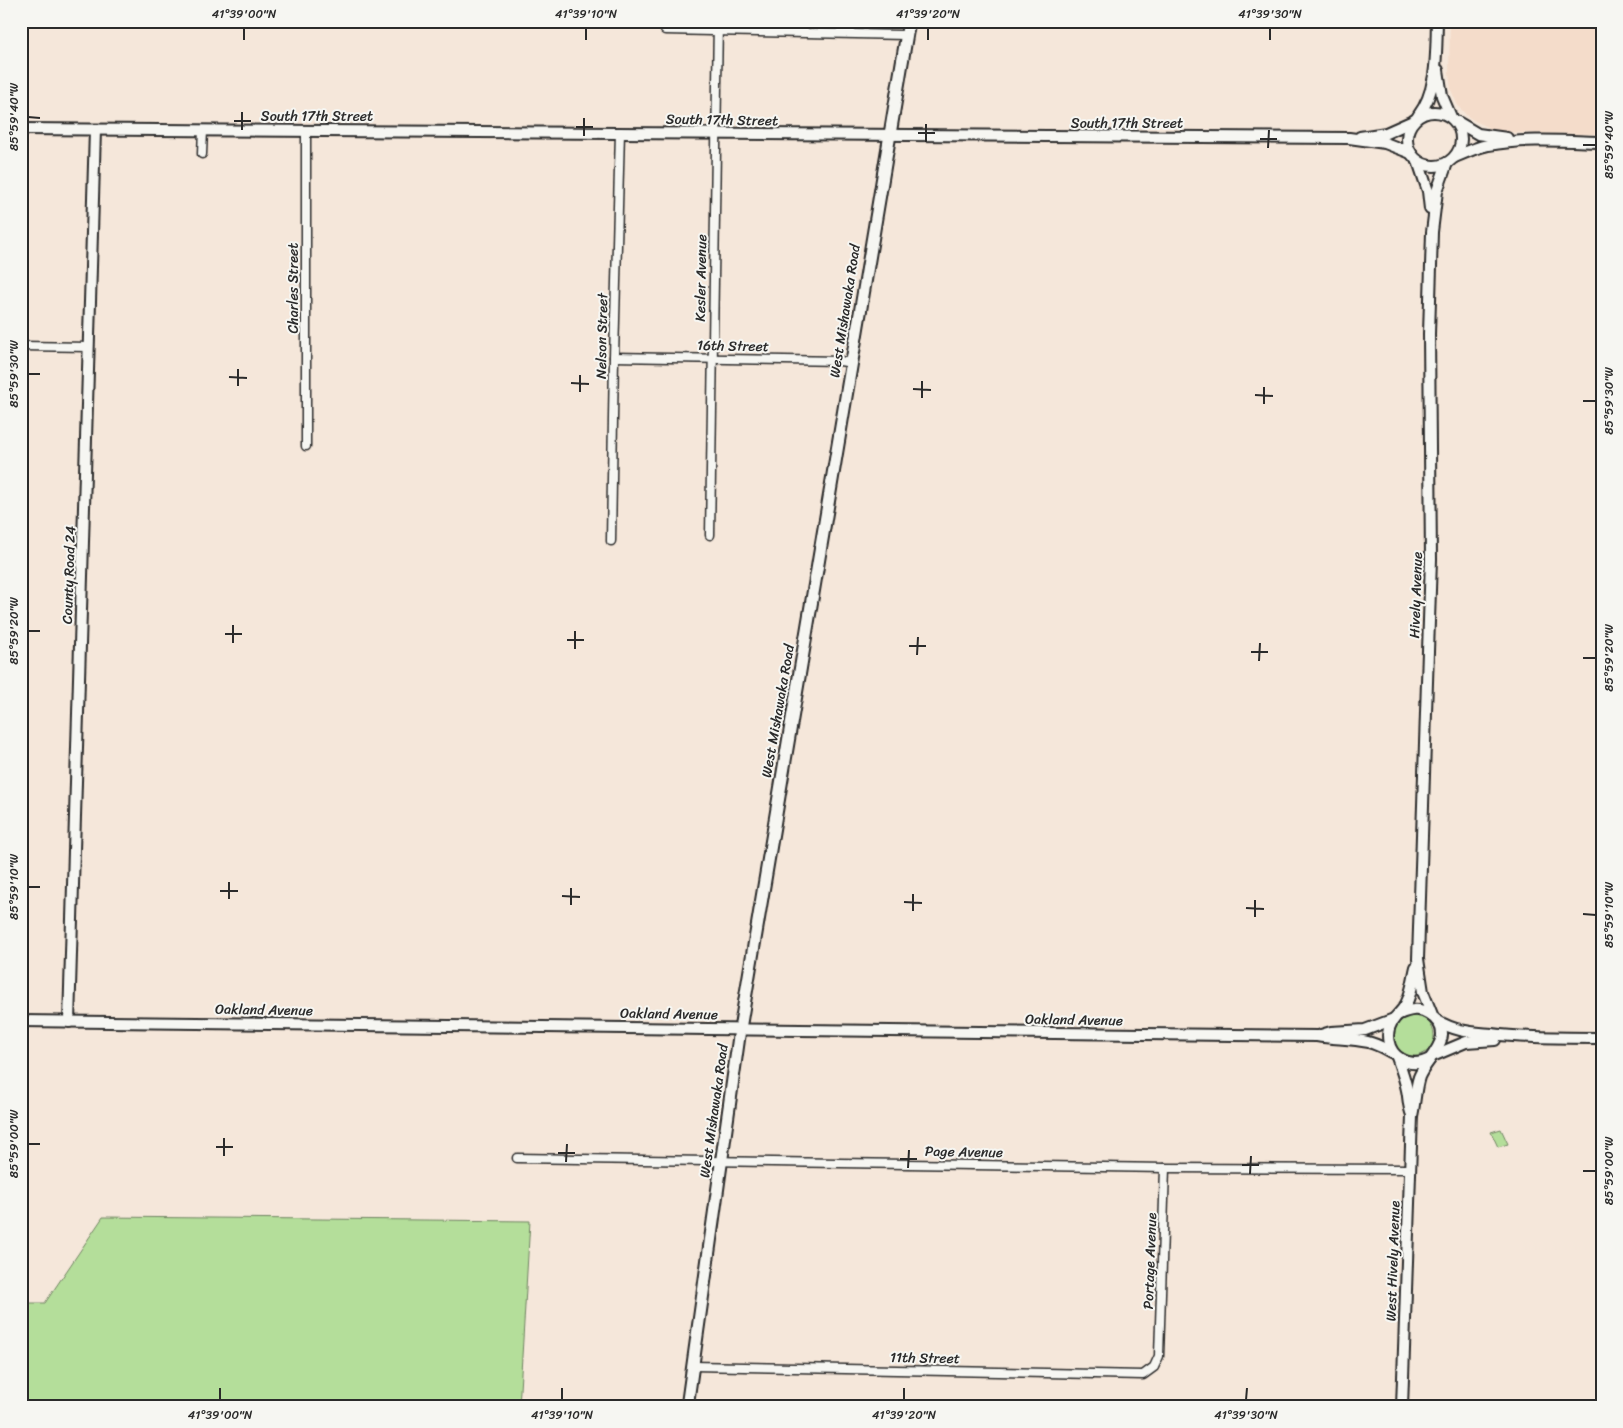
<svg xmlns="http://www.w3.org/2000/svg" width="1623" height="1428" viewBox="0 0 1623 1428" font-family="Sriracha,sans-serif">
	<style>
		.built { fill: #f4dcca }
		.green { fill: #b4de9a; stroke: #708462 }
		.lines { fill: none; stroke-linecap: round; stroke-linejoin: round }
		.minor-casing { stroke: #2b2b2b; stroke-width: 11 }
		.tertiary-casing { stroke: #2b2b2b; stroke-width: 14 }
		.secondary-casing { stroke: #2b2b2b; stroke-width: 15 }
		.minor { stroke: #f6f6f2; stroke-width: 8 }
		.tertiary { stroke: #f6f6f2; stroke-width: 10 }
		.secondary { stroke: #f6f6f2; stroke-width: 11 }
		.ticks { fill: none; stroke: #2b2b2b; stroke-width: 2 }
		.labels { text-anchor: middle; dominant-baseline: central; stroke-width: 4; stroke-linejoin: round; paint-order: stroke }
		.street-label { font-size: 14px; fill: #2b2b2b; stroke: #f6f6f2 }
		.neatline { fill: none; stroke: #2b2b2b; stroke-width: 2 }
		.ticks-label { font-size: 12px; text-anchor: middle; fill: #2b2b2b }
	</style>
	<rect width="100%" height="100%" fill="#f5e7da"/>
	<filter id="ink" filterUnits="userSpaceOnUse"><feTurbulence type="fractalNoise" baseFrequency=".02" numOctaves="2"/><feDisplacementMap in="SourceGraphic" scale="10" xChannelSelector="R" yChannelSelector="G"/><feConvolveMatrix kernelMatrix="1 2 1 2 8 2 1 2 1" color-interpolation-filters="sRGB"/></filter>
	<g filter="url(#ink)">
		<polygon class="built" points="1450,21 1602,21 1602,134 1520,133 1492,130 1468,117 1458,106 1451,90 1449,74"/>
		<g class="green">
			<circle cx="1414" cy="1036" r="20"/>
			<polygon points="1501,1129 1508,1144 1498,1147 1491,1132"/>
			<polygon points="103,1217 530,1221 519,1407 21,1407 21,1303 45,1303"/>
		</g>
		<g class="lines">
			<g class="minor-casing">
				<g id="minor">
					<polyline points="665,30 906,35"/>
					<polyline points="202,154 203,130"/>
					<polyline points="21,346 89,347"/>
					<polyline points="614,357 840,361 852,363"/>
					<polyline points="306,446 306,130"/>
					<polyline points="710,535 718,21"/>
					<polyline points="611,541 614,357 620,132"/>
					<polyline points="517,1158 1165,1168 1410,1169"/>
					<polyline points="693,1366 1143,1375 1154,1367 1159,1356 1165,1168"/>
				</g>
			</g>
			<g class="tertiary-casing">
				<g id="tertiary">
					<polyline points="1438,70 1442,96 1451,117"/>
					<circle cx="1434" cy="139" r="27"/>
					<path d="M1418,116C1438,91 1436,52 1437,21"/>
					<polyline points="1456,121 1478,134 1507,138"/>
					<polyline points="21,129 1349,138 1385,143 1411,153"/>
					<polyline points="1360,137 1386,133 1413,121"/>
					<path d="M1455,157C1466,152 1477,147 1488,145C1525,138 1565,141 1602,142"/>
					<polyline points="1418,161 1428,191 1430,209"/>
					<path d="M1416,967C1413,979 1412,993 1406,1004C1403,1010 1398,1014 1394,1019C1384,1032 1387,1051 1401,1059C1410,1065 1420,1064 1430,1059"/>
					<path d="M1399,1014C1409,1010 1419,1007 1429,1014C1460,1035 1427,1057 1419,1077C1415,1089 1415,1103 1412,1116L1402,1407"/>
					<polyline points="1433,1017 1423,992 1418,959 1431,559 1429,334 1432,232 1437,191 1447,163"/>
					<path d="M1436,1020C1456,1032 1471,1032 1492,1034C1528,1039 1565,1037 1602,1038"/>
					<path d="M21,1021L1317,1036C1334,1039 1351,1038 1368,1042C1377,1044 1385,1049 1393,1053"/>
					<polyline points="69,1022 95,130"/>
					<polyline points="1321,1035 1331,1032 1365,1030 1394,1019"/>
					<polyline points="1435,1055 1466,1042 1495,1040"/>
					<path d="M1397,1057C1401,1068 1405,1079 1407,1090C1409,1099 1408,1106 1412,1115"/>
				</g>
			</g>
			<g class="secondary-casing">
				<polyline id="secondary" points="687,1407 740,1029 909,21"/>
			</g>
			<use href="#minor" class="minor"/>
			<use href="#tertiary" class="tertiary"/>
			<use href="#secondary" class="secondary"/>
		</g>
	</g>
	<path class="ticks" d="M244,40V28M586,40V28M928,40V28M1270,40V28M28,117L40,118M234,121H251M576,127H593M242,130V112M918,133H935M584,136V118M1260,139H1277M926,142V124M1583,145H1596M1268,148L1269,130M28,374H40M229,377L247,378M571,383L589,384M238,386V369M913,389L931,390M580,392V375M1255,395L1273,396M922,398V381M1583,401H1596M1264,404V387M28,631H40M225,634H242M567,640H584M233,643V625M909,646H926M575,649V631M1251,652H1268M917,655L918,637M1583,658H1596M1259,661L1260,643M28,887H40M220,891H238M562,896L580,897M229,899V882M904,902L922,903M571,905V888M1246,908L1264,909M913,911V894M1583,914L1596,915M1255,917V900M28,1144H40M216,1147H233M558,1153H575M224,1156V1138M900,1159H917M566,1162L567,1144M1242,1165H1259M908,1168L909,1150M1583,1171H1596M1250,1174L1251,1156M220,1400V1388M562,1400V1388M904,1400V1388M1246,1400L1247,1388"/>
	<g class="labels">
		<g class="street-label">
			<text x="317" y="116">South 17th Street</text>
			<text transform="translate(722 120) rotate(1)">South 17th Street</text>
			<text x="1127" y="123">South 17th Street</text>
			<text transform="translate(701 278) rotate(-89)">Kesler Avenue</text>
			<text transform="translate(293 288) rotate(-90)">Charles Street</text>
			<text transform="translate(845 311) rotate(-81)">West Mishawaka Road</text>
			<text transform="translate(602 336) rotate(-89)">Nelson Street</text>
			<text transform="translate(733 346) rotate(1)">16th Street</text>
			<text transform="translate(69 575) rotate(-88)">County Road 24</text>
			<text transform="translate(1416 595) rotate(-88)">Hively Avenue</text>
			<text transform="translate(778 711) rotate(-80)">West Mishawaka Road</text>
			<text transform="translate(264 1010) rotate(1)">Oakland Avenue</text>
			<text transform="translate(669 1014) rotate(1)">Oakland Avenue</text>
			<text transform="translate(1074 1020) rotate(1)">Oakland Avenue</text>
			<text transform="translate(714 1111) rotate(-82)">West Mishawaka Road</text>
			<text transform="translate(964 1152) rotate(1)">Page Avenue</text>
			<text transform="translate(1150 1261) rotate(-88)">Portage Avenue</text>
			<text transform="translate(1393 1261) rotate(-88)">West Hively Avenue</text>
			<text transform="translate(925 1358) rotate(1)">11th Street</text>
		</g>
	</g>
	<rect width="1623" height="1428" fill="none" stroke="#f6f6f2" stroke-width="55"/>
	<rect x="28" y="28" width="1568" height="1372" class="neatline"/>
	<g class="ticks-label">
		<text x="244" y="18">41°39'00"N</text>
		<text x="586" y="18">41°39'10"N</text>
		<text x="928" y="18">41°39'20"N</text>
		<text x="1270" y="18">41°39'30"N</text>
		<text transform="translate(14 117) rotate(-90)" y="4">85°59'40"W</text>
		<text transform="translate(1609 145) rotate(-90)" y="4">85°59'40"W</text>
		<text transform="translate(14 374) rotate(-90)" y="4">85°59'30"W</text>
		<text transform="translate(1609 401) rotate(-90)" y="4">85°59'30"W</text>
		<text transform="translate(14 631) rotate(-90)" y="4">85°59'20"W</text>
		<text transform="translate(1609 658) rotate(-90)" y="4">85°59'20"W</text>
		<text transform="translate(14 887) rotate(-90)" y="4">85°59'10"W</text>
		<text transform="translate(1609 915) rotate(-90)" y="4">85°59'10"W</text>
		<text transform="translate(14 1144) rotate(-90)" y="4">85°59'00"W</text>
		<text transform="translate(1609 1171) rotate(-90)" y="4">85°59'00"W</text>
		<text x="220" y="1419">41°39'00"N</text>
		<text x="562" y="1419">41°39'10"N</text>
		<text x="904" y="1419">41°39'20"N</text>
		<text x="1246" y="1419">41°39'30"N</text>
	</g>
</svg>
